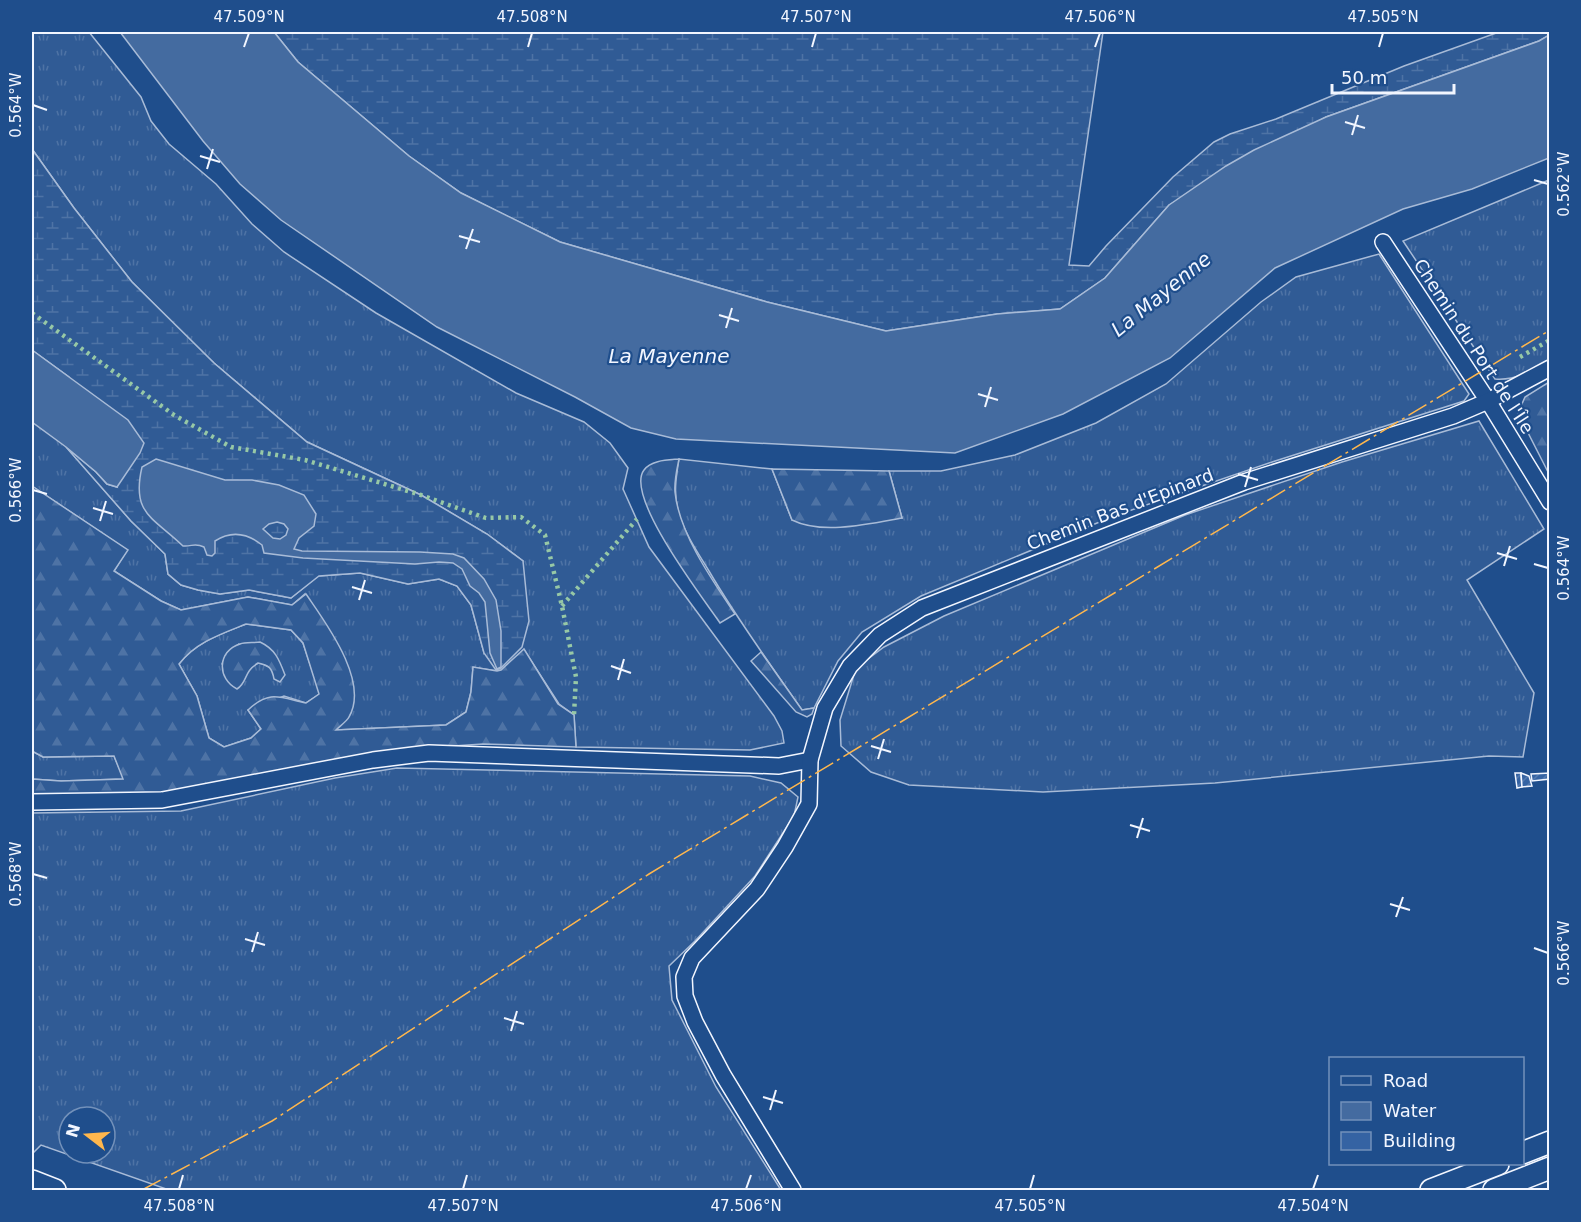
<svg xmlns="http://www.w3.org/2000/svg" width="1581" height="1222" viewBox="0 0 1581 1222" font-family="'DejaVu Sans',sans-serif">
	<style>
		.grass { fill: url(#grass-tufts); stroke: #a8bbd7; stroke-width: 1.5; fill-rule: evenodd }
		.forest { fill: url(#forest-firs); stroke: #a8bbd7; stroke-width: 1.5; fill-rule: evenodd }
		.wetland { fill: url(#wetland-marsh); stroke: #a8bbd7; stroke-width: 1.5 }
		.water { fill: #446ba0; stroke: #a8bbd7; stroke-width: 1.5; fill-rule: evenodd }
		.building { fill: url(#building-hatch); stroke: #f2f6ff; stroke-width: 1.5 }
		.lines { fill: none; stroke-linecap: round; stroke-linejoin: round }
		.street-casing { stroke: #f2f6ff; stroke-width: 18 }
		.secondary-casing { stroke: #f2f6ff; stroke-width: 24 }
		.street { stroke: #1f4e8c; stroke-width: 15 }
		.secondary { stroke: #1f4e8c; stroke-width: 21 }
		.hedge { stroke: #97c8a6; stroke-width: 4.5; stroke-dasharray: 3 4.5; stroke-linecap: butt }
		.power { stroke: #ffb74d; stroke-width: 1.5; stroke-dasharray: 21 4.5 3 4.5; stroke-linecap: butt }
		.ticks { fill: none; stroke: #f2f6ff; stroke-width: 2 }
		.labels { text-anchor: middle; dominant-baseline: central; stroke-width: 4.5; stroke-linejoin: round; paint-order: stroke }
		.street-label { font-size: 18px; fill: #f2f6ff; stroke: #1f4e8c }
		.water-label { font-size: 20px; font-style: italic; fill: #f2f6ff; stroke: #1f4e8c }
		.neatline { fill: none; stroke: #f2f6ff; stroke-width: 2 }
		.ticks-label { font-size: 15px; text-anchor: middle; fill: #f2f6ff }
	</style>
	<defs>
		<pattern id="grass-tufts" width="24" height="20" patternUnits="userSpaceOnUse" patternTransform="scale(1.5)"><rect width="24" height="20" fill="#305b95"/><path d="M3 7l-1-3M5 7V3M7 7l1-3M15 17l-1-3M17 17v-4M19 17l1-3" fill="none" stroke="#4e73a5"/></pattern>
		<pattern id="forest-firs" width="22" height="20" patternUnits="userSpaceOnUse" patternTransform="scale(1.5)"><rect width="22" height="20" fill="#305b95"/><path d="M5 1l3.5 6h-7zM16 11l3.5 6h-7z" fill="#4e73a5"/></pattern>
		<pattern id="wetland-marsh" width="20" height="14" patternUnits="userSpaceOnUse" patternTransform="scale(1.5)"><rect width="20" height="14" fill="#305b95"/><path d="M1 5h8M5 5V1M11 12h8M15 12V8" fill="none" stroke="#4e73a5"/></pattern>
		<pattern id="building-hatch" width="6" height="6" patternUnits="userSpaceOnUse" patternTransform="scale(1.5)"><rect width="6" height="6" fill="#3563a3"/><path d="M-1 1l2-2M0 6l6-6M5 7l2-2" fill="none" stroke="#537ab1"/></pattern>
	</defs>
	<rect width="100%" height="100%" fill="#1f4e8c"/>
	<g class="grass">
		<polygon points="32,32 89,32 141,97 151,121 169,144 216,184 252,224 284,252 376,313 516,393 584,422 610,443 628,468 623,489 649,547 774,716 782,731 784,743 750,750 576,747 574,715 559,704 524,650 501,670 497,671 473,667 471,692 466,712 446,725 335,730 305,594 292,605 248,597 181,610 161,601 114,571 127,550 32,486 32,350 69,450 131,521 165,554 168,574 181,585 198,590 220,594 249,590 291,598 318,576 360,573 408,584 439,579 457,586 471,605 484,653 523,561 487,534 421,495 307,442 214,363 132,282 74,208 32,149"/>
		<path d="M1549,180V360C1533,370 1515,381 1495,379L1403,241Z"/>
		<path d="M1379,254L1469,394L1464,401L1272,462L1114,516L921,596L862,632L838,661L814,708L802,710C770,664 737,619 709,571C698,553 685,534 679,514C673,495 676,477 679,459L772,469L792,520L902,518L889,471H941L1015,455L1096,423L1166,384L1261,302L1296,277Z"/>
		<polygon points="1479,421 1544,529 1467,580 1534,693 1523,757 1489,756 1215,783 1043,792 909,785 871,772 841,746 840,720 856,668 884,647 944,616 1185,515 1342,462"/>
		<path d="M246,624L291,630L303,643L320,694L306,703L284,696L248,710L261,729L251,738L224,747L209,738L197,696L179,664C196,642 221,634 246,624ZM239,644L285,675C275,671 268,665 258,663L250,668L245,676L222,664L227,653Z"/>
		<polygon points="32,751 43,757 114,756 124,779 61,781 32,779"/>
		<path d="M397,768L750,776L781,783L798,797L794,816L755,876L695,941L669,966L672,1000L716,1087L781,1190H169L41,1145L34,1152L32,1151V813L181,811L335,778ZM69,1117H105V1153H69Z"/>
	</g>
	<g class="forest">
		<polygon points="1549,382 1549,474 1518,413 1525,397"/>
		<path d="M679,459C677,469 674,481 675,492C679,533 712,580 735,614L720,623C703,598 624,496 644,470C651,460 668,460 679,459Z"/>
		<path d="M772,469L889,471L902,518C869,524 822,535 792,520Z"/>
		<path d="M32,486L128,550L114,571L161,601L181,610L248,597L292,605L306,594C325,622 370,681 349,717C347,721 340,726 336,730L446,725L466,712L471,692L473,667L497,671L501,670L524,649L558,704L574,715L576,747L483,744L393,750L188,789L131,797L32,798V779L61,781L123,779L114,756L43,757L32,751ZM246,624L291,630L303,643L319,694L306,703C281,698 270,689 248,710L261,729L251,738L224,747L209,738L197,696L179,664C196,642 221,634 246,624Z"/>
		<path d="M260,642C275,649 279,659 285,675L280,682L274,679C272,668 269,665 258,663C243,672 248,682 237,689C217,679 217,651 240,644C245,642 254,643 260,642Z"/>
		<polygon points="761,652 802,710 814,708 812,714 807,717 796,712 751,661"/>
	</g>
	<g class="wetland">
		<polygon points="274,32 1103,32 1069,265 1089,266 1106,246 1173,177 1214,142 1230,134 1276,119 1404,66 1499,32 1549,32 1550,35 1539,41 1326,117 1169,205 1105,278 1060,309 997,314 886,331 767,302 560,242 461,193 409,156 298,62"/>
		<polygon points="32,149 74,208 132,282 214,363 307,442 421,495 487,534 523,561 529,621 522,647 501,668 496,670 484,653 471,605 457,586 439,579 408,584 360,573 319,576 291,598 249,590 220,594 198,590 181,585 168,574 165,554 131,521 66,447 96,472 107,484 117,487 69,377 32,350"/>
	</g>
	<g class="water">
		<polygon points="120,32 274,32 298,62 409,156 461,193 560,242 767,302 886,331 997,314 1060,309 1105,278 1169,205 1226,166 1254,150 1326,117 1539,41 1549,35 1549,158 1472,189 1403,209 1275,268 1170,358 1063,414 955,453 676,439 631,428 575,397 437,327 281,220 240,184 203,141"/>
		<polygon points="32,350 128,420 144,443 140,453 117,487 107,484 96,472 66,447 32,422"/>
		<path d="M156,459L225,480H252L279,485L304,495L316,514L314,526L299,538L294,549L302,551L420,552L453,554L464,558L484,579L496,600L501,631V667L497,669L490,653L485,602L479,593L470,586L462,569L453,563L439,562L415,564L303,558L264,553L262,545C247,533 232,530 215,541V553L212,556L207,555L204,547C194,542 192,547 183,546C153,517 131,514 142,467ZM277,522L284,524L288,529L286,535L280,539L273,538L263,529L269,524Z"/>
	</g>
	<g class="building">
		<polygon points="1515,773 1521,773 1522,787 1517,788"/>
		<polygon points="1521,773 1529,776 1532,786 1522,787"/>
		<polygon points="1550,773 1550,779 1532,781 1531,774"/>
	</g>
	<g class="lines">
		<g class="street-casing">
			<g id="street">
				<polyline points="1383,242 1488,401 1550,502"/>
				<polyline points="32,802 162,800 373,760 429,753 779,766 810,760"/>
				<polyline points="793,1190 723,1075 695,1022 685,996 684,977 692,958 757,889 785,847 809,804 810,760 825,708 850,666 880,635 922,608 1244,482 1453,416 1488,401 1550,368"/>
			</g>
		</g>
		<g class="secondary-casing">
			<g id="secondary">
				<polyline points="1522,1153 1550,1142"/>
				<polyline points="32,1181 55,1190"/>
				<polyline points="1431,1190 1498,1164"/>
				<polyline points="1494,1190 1550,1168"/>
			</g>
		</g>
		<use href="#street" class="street"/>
		<use href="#secondary" class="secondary"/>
		<g class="hedge">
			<polyline points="32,313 174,415 231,447 305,460 421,495 486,518 521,517 545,535 562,606 576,677 574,715"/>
			<polyline points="1520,357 1550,340"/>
			<polyline points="562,606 637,519"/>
		</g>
		<polyline class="power" points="142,1190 272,1121 649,874 1550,330"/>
	</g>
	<path class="ticks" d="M244,47L249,33M528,47L532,33M812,47L816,33M1095,47L1100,33M1379,47L1383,33M33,105L47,110M1345,122L1365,128M1352,135L1358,115M200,156L220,162M207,169L213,149M1534,180L1548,184M459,236L480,242M466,249L473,229M719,315L739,321M726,328L732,308M978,394L998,400M985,407L991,387M1238,474L1258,480M1245,487L1251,467M33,490L47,494M93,508L113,514M100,521L106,501M1497,553L1517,559M1534,564L1548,568M1504,566L1510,546M352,587L372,593M359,600L365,580M611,666L631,673M618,680L624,659M871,746L891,752M878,759L884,739M1130,825L1150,831M1137,838L1143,818M33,874L47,878M1390,904L1410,910M1396,917L1403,897M245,939L265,945M1534,948L1548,953M252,952L258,932M504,1018L524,1024M511,1031L517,1011M763,1097L783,1103M770,1110L776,1090M179,1189L183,1175M463,1189L467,1175M746,1189L751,1175M1030,1189L1034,1175M1313,1189L1318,1175"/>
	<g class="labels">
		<g class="street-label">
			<text transform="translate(1474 346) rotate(57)">Chemin du Port de l'Île</text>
			<text transform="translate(1120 509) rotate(-21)">Chemin Bas d'Epinard</text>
		</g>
		<g class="water-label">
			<text transform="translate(1161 294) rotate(-39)">La Mayenne</text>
			<text x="669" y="356">La Mayenne</text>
		</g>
	</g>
	<rect width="1581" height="1222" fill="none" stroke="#1f4e8c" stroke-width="66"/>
	<rect x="1329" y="1057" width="195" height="108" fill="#1f4e8c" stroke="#7391ba" stroke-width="1.5"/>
	<rect x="1341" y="1076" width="30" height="9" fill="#1f4e8c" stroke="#7391ba" stroke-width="1.5"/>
	<text x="1383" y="1087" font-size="18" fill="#f2f6ff">Road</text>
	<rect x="1341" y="1102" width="30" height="18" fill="#446ba0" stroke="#7391ba" stroke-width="1.5"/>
	<text x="1383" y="1117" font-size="18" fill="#f2f6ff">Water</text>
	<rect x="1341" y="1132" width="30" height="18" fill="#3563a3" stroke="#7391ba" stroke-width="1.5"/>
	<text x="1383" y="1147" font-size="18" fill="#f2f6ff">Building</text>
	<g transform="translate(87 1135) rotate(287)"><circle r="28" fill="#1f4e8c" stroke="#7391ba" stroke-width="1.5"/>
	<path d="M0-4.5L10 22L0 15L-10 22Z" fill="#ffb74d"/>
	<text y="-9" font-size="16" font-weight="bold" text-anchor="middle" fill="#f2f6ff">N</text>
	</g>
	<path d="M1332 84v9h122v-9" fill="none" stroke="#f2f6ff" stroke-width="3"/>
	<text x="1341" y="84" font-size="18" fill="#f2f6ff" stroke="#1f4e8c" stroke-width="4.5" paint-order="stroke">50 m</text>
	<rect x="33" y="33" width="1515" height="1156" class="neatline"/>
	<g class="ticks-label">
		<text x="249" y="22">47.509°N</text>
		<text x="532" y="22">47.508°N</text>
		<text x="816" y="22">47.507°N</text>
		<text x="1100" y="22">47.506°N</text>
		<text x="1383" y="22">47.505°N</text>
		<text transform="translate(16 105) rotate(-90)" y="5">0.564°W</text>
		<text transform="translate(1564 184) rotate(-90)" y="5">0.562°W</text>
		<text transform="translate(16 490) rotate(-90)" y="5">0.566°W</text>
		<text transform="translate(1564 568) rotate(-90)" y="5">0.564°W</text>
		<text transform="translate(16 874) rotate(-90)" y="5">0.568°W</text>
		<text transform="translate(1564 953) rotate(-90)" y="5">0.566°W</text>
		<text x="179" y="1211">47.508°N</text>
		<text x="463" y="1211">47.507°N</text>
		<text x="746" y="1211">47.506°N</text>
		<text x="1030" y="1211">47.505°N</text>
		<text x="1313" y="1211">47.504°N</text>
	</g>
</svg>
